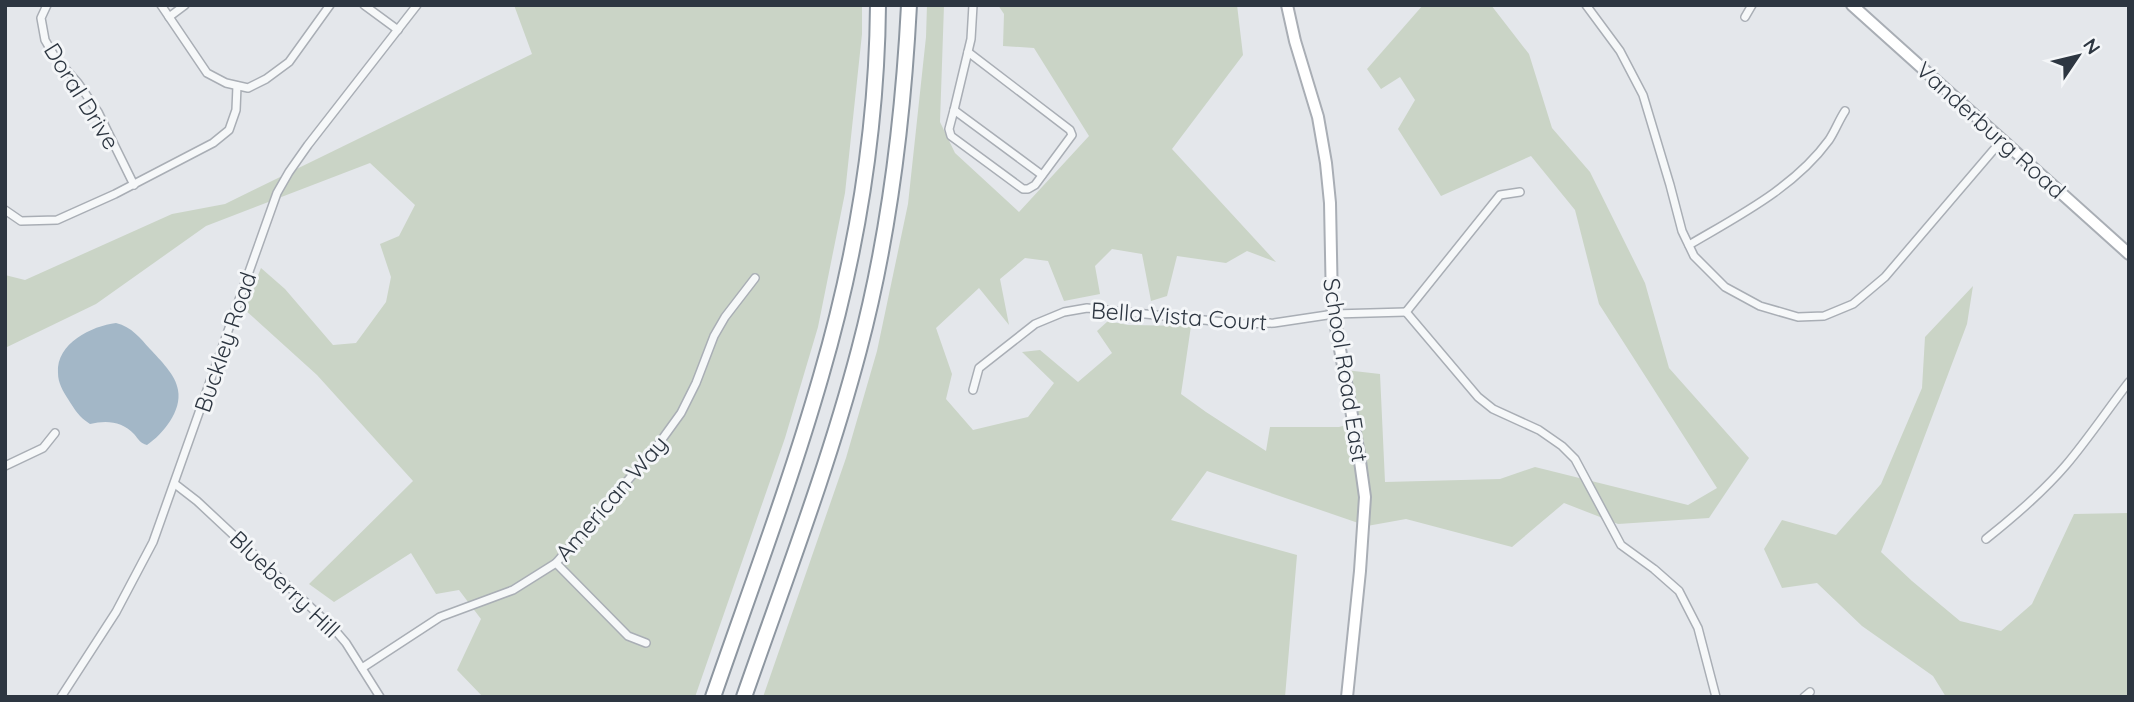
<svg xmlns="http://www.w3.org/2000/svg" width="2134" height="702" viewBox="0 0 2134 702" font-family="Quicksand,sans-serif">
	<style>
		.green { fill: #cad4c6 }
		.water { fill: #a3b7c7 }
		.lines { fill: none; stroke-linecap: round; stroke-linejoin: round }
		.street-casing { stroke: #a9aeb5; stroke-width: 10 }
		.secondary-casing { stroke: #a9aeb5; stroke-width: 14 }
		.highway-casing { stroke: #8d96a0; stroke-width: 18 }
		.street { stroke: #f6f8f9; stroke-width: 7 }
		.secondary { stroke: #fff; stroke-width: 10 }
		.highway { stroke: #fff; stroke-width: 14 }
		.labels { text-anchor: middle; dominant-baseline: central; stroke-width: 6; stroke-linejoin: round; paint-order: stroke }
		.street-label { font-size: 23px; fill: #2d3641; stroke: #f4f6f8 }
	</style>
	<rect width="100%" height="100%" fill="#e4e7eb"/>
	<g class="green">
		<polygon points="514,5 541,5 542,7 545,5 862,5 862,34 845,193 818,327 785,438 695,697 483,697 457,670 481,619 459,590 436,594 411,553 334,602 309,584 413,481 317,375 244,309 261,268 285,289 333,345 356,343 386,302 391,277 380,244 399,236 415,205 370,163 206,226 96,304 5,348 5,275 25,280 172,214 225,204 532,54"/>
		<polygon points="927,5 944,5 940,122 955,153 1019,212 1089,136 1034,48 1003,46 1004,14 998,5 1237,5 1243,55 1172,149 1276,262 1247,251 1226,263 1177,256 1167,296 1151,301 1142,254 1112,249 1095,266 1100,294 1064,301 1048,261 1025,258 1000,279 1009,325 979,288 936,328 952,374 946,399 973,430 1028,417 1054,383 1022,352 1040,350 1078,382 1112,353 1097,331 1108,321 1128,325 1191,326 1181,394 1206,412 1266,451 1270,427 1339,427 1354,423 1345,370 1380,374 1385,482 1500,479 1535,467 1688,505 1717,488 1599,304 1575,210 1531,156 1441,196 1398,129 1415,100 1400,77 1381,89 1367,69 1423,5 1491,5 1529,54 1552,128 1590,172 1645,283 1669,368 1749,458 1709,518 1618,524 1564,503 1512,547 1406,519 1367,526 1207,471 1171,520 1297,555 1285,697 763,697 846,458 877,351 908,204 926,37"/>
		<polygon points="1973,286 1967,324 1881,552 1912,581 1960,621 2001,631 2032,604 2074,514 2129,513 2129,697 1946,697 1933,676 1862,626 1817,583 1782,588 1764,549 1782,520 1836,535 1881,484 1922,388 1925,337"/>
	</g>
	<path class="water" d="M116,323C132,327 140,338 150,349C160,360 176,375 178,390C182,411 163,434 147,445C140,443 139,440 134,434C122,421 106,420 90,424C79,417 75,410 68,399C63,391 58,383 58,373C56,343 92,326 116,323Z"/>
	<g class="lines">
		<g class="street-casing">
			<g id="street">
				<polyline points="47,5 41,18 45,40 55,57 78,83 98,112 134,185"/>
				<polyline points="161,5 207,73 226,83 248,88 266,79 289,62 330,5"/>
				<polyline points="364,5 398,30"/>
				<polyline points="973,5 971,39 954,110 1042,175"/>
				<polyline points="1586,5 1620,51 1643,95 1670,185 1682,231 1694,256 1725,287 1760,306 1798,317 1824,316 1853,304 1885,277 2002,140"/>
				<polyline points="169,17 185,5"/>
				<polyline points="1745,17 1752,5"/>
				<polyline points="954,110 949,129 951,136 1023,189 1028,189 1035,185 1072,135 1070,130 968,52"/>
				<polyline points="5,210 21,221 57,220 115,194 213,143 229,130 236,110 237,86"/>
				<path d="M1689,245C1738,216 1794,188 1829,140C1835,131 1839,120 1845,111"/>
				<polyline points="1406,312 1478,397 1493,409 1539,430 1562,446 1575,459 1621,545 1654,569 1679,591 1698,628 1716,697"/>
				<polyline points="1406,312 1500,195 1520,192"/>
				<polyline points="973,390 979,368 1035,324 1064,312 1087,308 1243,324 1274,323 1334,314 1406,312"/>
				<polyline points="5,466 43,448 55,433"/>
				<polyline points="175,484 197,501 334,629 346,643 380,697"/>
				<path d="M1986,539C2015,516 2042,493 2066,465C2088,439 2108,409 2129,382"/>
				<polyline points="556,563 628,636 646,643"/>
				<polyline points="362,668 440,617 513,590 556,563 655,449 681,413 696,383 714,336 725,317 755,278"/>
				<polyline points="61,697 116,612 153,542 277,193 289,172 308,145 417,5"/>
				<polyline points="1804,697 1810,692"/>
			</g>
		</g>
		<g class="secondary-casing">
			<g id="secondary">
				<polyline points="1287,5 1295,41 1318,117 1326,163 1330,203 1332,305 1359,454 1365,497 1360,571 1347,697"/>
				<polyline points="1852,5 2129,254"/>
			</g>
		</g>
		<g class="highway-casing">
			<g id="highway">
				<path d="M713,697C750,590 790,484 821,376C856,256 877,130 878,5"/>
				<path d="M744,697C784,582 828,468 859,350C889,237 903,122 909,5"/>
			</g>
		</g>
		<use href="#street" class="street"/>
		<use href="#secondary" class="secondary"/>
		<use href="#highway" class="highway"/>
	</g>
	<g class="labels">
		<g class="street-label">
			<text transform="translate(82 96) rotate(58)">Doral Drive</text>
			<text transform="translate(1991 130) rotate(42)">Vanderburg Road</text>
			<text transform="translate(1179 316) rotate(4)">Bella Vista Court</text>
			<text transform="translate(225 342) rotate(-71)">Buckley Road</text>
			<text transform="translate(1346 370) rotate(81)">School Road East</text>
			<text transform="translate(611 498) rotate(-49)">American Way</text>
			<text transform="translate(285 584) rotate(44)">Blueberry Hill</text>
		</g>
	</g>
	<rect width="2134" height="702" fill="none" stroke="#2d3641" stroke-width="14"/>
	<g transform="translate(2078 56) rotate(55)" stroke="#f4f6f8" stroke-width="5" paint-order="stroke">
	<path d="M0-5L12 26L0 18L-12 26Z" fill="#2d3641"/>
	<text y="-10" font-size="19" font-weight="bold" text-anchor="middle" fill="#2d3641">N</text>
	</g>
</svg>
